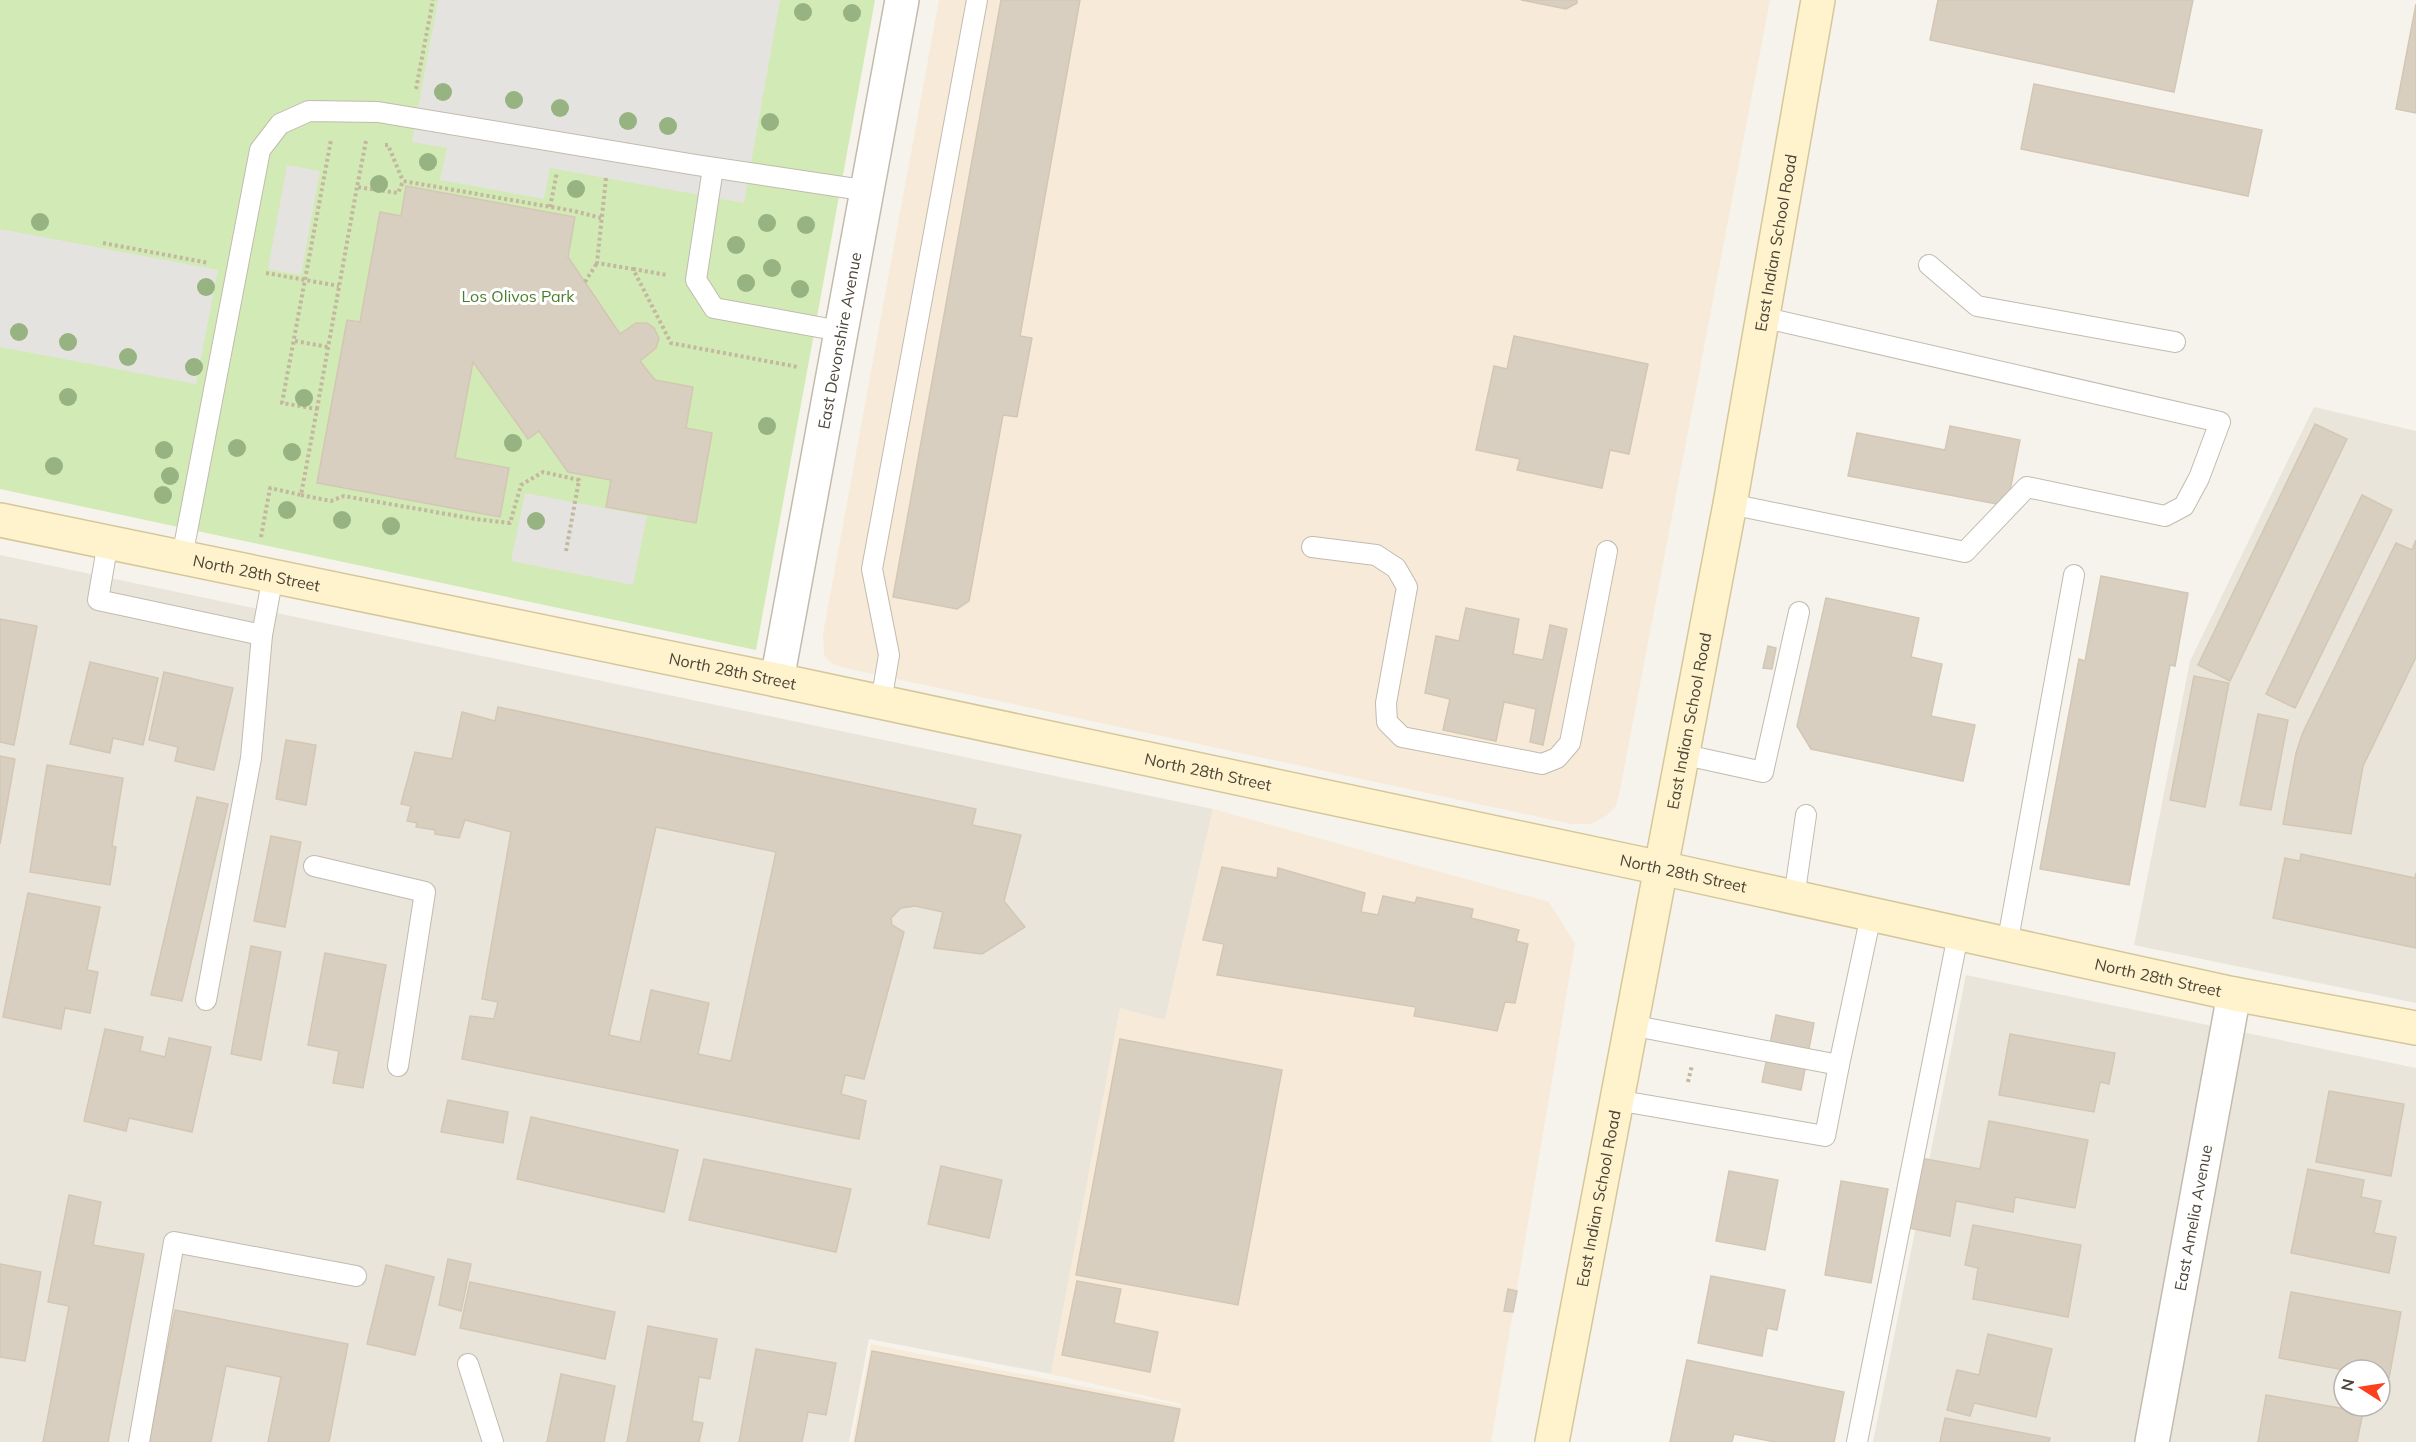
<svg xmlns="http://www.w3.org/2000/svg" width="2416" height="1442" viewBox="0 0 2416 1442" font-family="Mulish,sans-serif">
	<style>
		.residential { fill: #eae5da; fill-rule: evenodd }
		.commercial { fill: #f7ead8 }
		.green { fill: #d2eab5 }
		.parking { fill: #e5e3e0 }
		.building { fill: #d8cfc1; stroke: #d3c7b4; stroke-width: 1.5; fill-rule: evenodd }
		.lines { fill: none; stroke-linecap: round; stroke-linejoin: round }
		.lane-casing { stroke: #c2bbae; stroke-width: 22 }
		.street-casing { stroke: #c2bbae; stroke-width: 36 }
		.secondary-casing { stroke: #d6c79b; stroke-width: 36 }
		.path { stroke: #c4b79f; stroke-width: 4; stroke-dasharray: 3 3; stroke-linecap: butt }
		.lane { stroke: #fff; stroke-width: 20 }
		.street { stroke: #fff; stroke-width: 33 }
		.secondary { stroke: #fff3cd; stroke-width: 33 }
		.tree { fill: #97b381 }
		.labels { text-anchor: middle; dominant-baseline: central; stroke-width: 6; stroke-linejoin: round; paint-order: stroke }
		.street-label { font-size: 16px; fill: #4b4439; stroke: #fff }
		.park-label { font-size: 16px; fill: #4a7f2a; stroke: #fff }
	</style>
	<rect width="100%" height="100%" fill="#f6f3ec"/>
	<g class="residential">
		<polygon points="2314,407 2416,431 2416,1003 2134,945 2190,661"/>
		<polygon points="0,555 1213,809 1165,1020 1120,1009 1051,1374 869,1339 849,1442 0,1442"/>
		<path d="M1966,975L2416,1068V1442H1873ZM2344,1370H2380V1406H2344Z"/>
	</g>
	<g class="commercial">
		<polygon points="939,0 1770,0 1620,790 1616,806 1606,816 1591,824 1572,824 845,668 831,663 824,655 823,634"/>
		<polygon points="1213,809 1549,902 1575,944 1491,1442 852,1442 871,1344 1181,1406 1181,1404 1051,1374 1120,1008 1165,1020"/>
	</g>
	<polygon class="green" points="0,0 875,0 756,650 0,489"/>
	<g class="parking">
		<polygon points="438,0 780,0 744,203 550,168 544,199 440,180 447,148 412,142"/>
		<polygon points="287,165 320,171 301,275 268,269"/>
		<polygon points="0,229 218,270 196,384 0,347"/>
		<polygon points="525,493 647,516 633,585 511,561"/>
	</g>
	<g class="building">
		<polygon points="1001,0 1080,0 1020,336 1032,338 1017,417 1003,415 969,601 957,609 893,597"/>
		<polygon points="1521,0 1577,0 1577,3 1566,9"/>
		<polygon points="1938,0 2193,0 2174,92 1930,40"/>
		<polygon points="2416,4 2416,113 2396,109"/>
		<polygon points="2034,84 2262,130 2248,196 2021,149"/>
		<polygon points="406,186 575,217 568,257 620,334 636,323 647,323 654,328 659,338 656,348 640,361 655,380 693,387 686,428 712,433 696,523 606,507 611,480 568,472 539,431 528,439 473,362 455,458 509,468 500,517 317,483 347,320 360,322 380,212 401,216"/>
		<polygon points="1514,336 1648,364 1629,454 1610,450 1602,488 1517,470 1520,459 1476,450 1494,366 1507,369"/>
		<polygon points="2315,424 2347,439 2230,681 2198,665"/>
		<polygon points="1950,426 2020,440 2007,506 1848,476 1857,433 1945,450"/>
		<polygon points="2362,495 2392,510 2295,708 2266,694"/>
		<polygon points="2416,540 2416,657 2363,766 2351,834 2283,824 2296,753 2303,732 2396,543 2412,550"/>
		<polygon points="2101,576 2188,593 2175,666 2170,665 2129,885 2040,869 2079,659 2085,661"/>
		<polygon points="1826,598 1919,618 1911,657 1942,664 1931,716 1975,725 1963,781 1811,749 1797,726"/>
		<polygon points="1466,608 1519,619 1513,654 1543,660 1550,625 1567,629 1543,745 1530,742 1536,709 1504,702 1496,741 1443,730 1450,699 1425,693 1436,636 1459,641"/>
		<polygon points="0,619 37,626 14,745 0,742"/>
		<polygon points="1768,646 1776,648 1772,669 1763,668"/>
		<polygon points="90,662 158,678 143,745 113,738 110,753 70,744"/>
		<polygon points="164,672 233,688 214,770 175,761 178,747 149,740"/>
		<polygon points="2194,676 2229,683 2205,807 2170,800"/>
		<path d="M498,707L976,809L972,825L1021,835L1004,901L1025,927L982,954L934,948L943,912L915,906L901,908L891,918L892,925L904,932L864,1079L845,1075L841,1094L866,1101L859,1139L462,1059L470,1016L494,1019L498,1002L482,999L511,832L465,820L459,838L435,834V830L416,827L417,823L407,821L411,806L401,804L415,752L452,759L462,712L495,721ZM656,827L776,852L731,1061L698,1054L709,1003L651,990L640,1042L609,1035Z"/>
		<polygon points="2258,714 2288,720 2271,810 2240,805"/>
		<polygon points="286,740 316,745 306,805 276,799"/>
		<polygon points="0,756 15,759 0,844"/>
		<polygon points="47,765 123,778 112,846 116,847 110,885 30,872"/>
		<polygon points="197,797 228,804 182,1001 151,995"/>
		<polygon points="271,836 301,842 285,927 254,921"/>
		<polygon points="2301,854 2415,878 2416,873 2416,948 2273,918 2285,858 2300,861"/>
		<polygon points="1222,867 1277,878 1278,868 1365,893 1361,912 1378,915 1383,896 1415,903 1417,897 1473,909 1471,918 1519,930 1516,941 1528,944 1515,1003 1505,1002 1497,1031 1414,1016 1416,1007 1217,975 1224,944 1203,940"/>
		<polygon points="28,893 100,907 87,970 98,972 90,1013 65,1008 61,1029 3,1017"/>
		<polygon points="251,946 281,952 261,1060 231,1054"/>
		<polygon points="325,953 386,965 363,1088 333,1083 339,1051 308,1045"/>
		<polygon points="1776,1015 1814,1023 1801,1090 1762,1082"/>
		<polygon points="105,1029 143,1037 140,1051 165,1057 169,1038 211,1047 192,1132 129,1118 126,1131 84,1121"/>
		<polygon points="2010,1034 2115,1053 2109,1084 2100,1082 2094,1112 1999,1095"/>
		<polygon points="1120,1039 1282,1070 1238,1305 1076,1275"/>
		<polygon points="2329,1091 2404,1104 2391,1176 2316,1162"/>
		<polygon points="448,1100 508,1112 503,1143 441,1132"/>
		<polygon points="531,1117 678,1150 664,1212 517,1179"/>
		<polygon points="1989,1121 2088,1140 2075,1208 2015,1197 2013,1212 1956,1201 1950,1236 1908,1228 1921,1158 1980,1169"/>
		<polygon points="704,1159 851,1189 836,1252 689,1220"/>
		<polygon points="941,1166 1002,1180 989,1238 928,1224"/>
		<polygon points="2308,1169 2364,1180 2361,1197 2381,1201 2374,1233 2396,1237 2389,1273 2291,1253"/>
		<polygon points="1729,1171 1778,1180 1765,1250 1716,1241"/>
		<polygon points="1841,1181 1888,1189 1871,1283 1825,1275"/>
		<polygon points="69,1195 101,1202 93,1245 144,1254 108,1442 43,1442 69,1306 48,1302"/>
		<polygon points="1973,1225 2081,1245 2068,1317 1973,1299 1978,1268 1965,1265"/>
		<polygon points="448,1259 471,1264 461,1311 439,1305"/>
		<polygon points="0,1264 41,1272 25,1361 0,1357"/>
		<polygon points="386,1265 434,1277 415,1355 367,1344"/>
		<polygon points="1711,1276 1785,1290 1777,1330 1767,1328 1762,1356 1698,1343"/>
		<polygon points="1077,1281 1121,1289 1114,1323 1158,1332 1150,1372 1062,1355"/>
		<polygon points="470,1282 615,1312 605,1359 460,1328"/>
		<polygon points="1508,1289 1517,1291 1513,1312 1504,1311"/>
		<polygon points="2291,1292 2401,1312 2389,1378 2380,1377 2380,1370 2344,1370 2279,1358"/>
		<polygon points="175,1310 348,1344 329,1442 268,1442 281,1377 226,1366 211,1442 149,1442"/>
		<polygon points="648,1326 717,1339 710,1379 699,1377 692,1421 703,1423 699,1442 627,1442"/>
		<polygon points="1988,1334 2052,1349 2036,1417 1974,1403 1970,1416 1947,1410 1957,1370 1979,1375"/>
		<polygon points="756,1349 836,1363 826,1415 808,1412 802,1442 739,1442"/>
		<polygon points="872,1351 1180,1409 1173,1442 855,1442"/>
		<polygon points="1687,1360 1844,1392 1834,1442 1775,1442 1734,1434 1732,1442 1670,1442"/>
		<polygon points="561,1374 615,1386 604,1442 547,1442"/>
		<polygon points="2266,1395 2363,1412 2357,1442 2258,1442"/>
		<polygon points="1945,1418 2050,1438 2049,1442 1940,1442"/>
	</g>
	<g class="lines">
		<g class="lane-casing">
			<g id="lane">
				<polyline points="713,168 696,280 714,308 840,331"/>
				<polyline points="1929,265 1977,306 2175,342"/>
				<polyline points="1730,504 1965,552 2027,487 2165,516 2184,506 2199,478 2220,422 1762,317"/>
				<polyline points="108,542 98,600 262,635"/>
				<polyline points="1312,547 1376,555 1396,568 1407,587 1386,703 1387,722 1402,737 1542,764 1557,758 1570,743 1607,551"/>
				<polyline points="182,557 260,150 280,124 309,111 378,112 696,165 869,191"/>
				<polyline points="881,702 889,655 872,569 977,0"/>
				<polyline points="1681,754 1763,772 1799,612"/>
				<polyline points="314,866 425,892 398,1066"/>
				<polyline points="1794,898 1806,815"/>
				<polyline points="2007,945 2074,575"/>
				<polyline points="206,1000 251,758 262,635 273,576"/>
				<polyline points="1630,1025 1839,1065 1871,915"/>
				<polyline points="1616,1100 1825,1136 1839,1065"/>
				<polyline points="468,1364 493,1442"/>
				<polyline points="139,1442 174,1242 356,1276"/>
				<polyline points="1857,1442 1958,935"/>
			</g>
		</g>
		<g class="street-casing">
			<g id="street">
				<path id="s1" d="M777,680L902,0"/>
				<path id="s2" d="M2152,1442L2234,994"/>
			</g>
		</g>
		<g class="secondary-casing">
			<g id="secondary">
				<path id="s3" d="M0,520L777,680L1661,868L2234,994L2416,1028"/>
				<path id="s4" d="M1552,1442L1730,504L1818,0"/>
			</g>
		</g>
		<g class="path">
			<polyline points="416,89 433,0"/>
			<polyline points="366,141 357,187 398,193 403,181 574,211 601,218"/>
			<polyline points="385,145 388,145 403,181"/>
			<polyline points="606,178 597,263 633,269 671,343 798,367"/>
			<polyline points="550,207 557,172"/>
			<polyline points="103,243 209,263"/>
			<polyline points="633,269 667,275"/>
			<polyline points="266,273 339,286"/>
			<polyline points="585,282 597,263"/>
			<polyline points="295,341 328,347"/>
			<polyline points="317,409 357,187"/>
			<polyline points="301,495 331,501 344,496 475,519 510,523 521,485 543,472 579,480 566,551"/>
			<polyline points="261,537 270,488 301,495 317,409 282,403 331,140"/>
			<polyline points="1688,1082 1692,1065"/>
		</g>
		<use href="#lane" class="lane"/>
		<use href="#street" class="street"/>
		<use href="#secondary" class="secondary"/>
	</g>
	<g class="tree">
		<circle cx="803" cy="12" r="9"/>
		<circle cx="852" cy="13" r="9"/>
		<circle cx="443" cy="92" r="9"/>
		<circle cx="514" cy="100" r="9"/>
		<circle cx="560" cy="108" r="9"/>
		<circle cx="628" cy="121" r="9"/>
		<circle cx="770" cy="122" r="9"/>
		<circle cx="668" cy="126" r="9"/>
		<circle cx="428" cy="162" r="9"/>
		<circle cx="379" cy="184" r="9"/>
		<circle cx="576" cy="189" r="9"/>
		<circle cx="40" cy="222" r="9"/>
		<circle cx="767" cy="223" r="9"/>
		<circle cx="806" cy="225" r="9"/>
		<circle cx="736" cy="245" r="9"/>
		<circle cx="772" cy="268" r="9"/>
		<circle cx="746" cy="283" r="9"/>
		<circle cx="206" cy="287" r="9"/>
		<circle cx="800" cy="289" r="9"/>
		<circle cx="19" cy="332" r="9"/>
		<circle cx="68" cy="342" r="9"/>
		<circle cx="128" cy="357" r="9"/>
		<circle cx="194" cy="367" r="9"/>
		<circle cx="68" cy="397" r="9"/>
		<circle cx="304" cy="398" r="9"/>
		<circle cx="767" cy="426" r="9"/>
		<circle cx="513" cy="443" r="9"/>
		<circle cx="237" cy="448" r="9"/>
		<circle cx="164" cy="450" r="9"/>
		<circle cx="292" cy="452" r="9"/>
		<circle cx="54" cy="466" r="9"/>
		<circle cx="170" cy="476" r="9"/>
		<circle cx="163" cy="495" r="9"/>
		<circle cx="287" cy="510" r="9"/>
		<circle cx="342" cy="520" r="9"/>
		<circle cx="536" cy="521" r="9"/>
		<circle cx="391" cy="526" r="9"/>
	</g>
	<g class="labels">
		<g class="street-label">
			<text stroke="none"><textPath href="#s4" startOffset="1220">East Indian School Road</textPath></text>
			<text stroke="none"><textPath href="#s1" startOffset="345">East Devonshire Avenue</textPath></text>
			<text stroke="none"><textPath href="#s3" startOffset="262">North 28th Street</textPath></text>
			<text stroke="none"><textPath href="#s3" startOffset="748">North 28th Street</textPath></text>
			<text stroke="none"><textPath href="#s4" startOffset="734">East Indian School Road</textPath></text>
			<text stroke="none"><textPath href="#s3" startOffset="1234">North 28th Street</textPath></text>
			<text stroke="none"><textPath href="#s3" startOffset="1720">North 28th Street</textPath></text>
			<text stroke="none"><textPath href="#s3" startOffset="2206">North 28th Street</textPath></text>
			<text stroke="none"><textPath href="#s4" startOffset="248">East Indian School Road</textPath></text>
			<text stroke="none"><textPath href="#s2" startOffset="228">East Amelia Avenue</textPath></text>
		</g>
		<g class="park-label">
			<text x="518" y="296">Los Olivos Park</text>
		</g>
	</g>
	<g transform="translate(2362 1388) rotate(282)"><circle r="28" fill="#ffffff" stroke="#b7b4b0" stroke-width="1.5"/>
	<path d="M0-4.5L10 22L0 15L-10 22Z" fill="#fc3f1d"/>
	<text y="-9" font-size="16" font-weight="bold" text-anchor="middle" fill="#4b4439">N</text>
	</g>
</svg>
